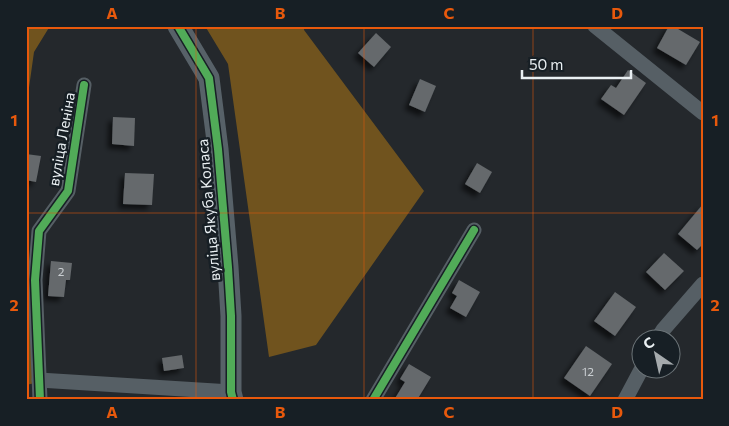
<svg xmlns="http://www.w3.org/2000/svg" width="729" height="426" viewBox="0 0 729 426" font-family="Commissioner,sans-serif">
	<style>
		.forest { fill: #70531e }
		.building { fill: #65696c; filter: url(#shadow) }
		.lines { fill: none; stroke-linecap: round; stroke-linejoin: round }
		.street { stroke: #565f65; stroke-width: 15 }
		.secondary { stroke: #576168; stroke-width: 21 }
		.cycleway-casing { stroke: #171f25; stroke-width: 11 }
		.cycleway { stroke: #51ab58; stroke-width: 8 }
		.grid { fill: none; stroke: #e8590c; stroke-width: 1; stroke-opacity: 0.55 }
		.labels { text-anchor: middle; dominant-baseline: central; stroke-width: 5; stroke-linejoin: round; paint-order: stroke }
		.number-label { font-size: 12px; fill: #c9ced1 }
		.street-label { font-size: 15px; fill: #eaf0f3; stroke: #171f25 }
		.neatline { fill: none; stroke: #e8590c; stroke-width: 2 }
		.grid-label { font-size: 16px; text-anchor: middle; font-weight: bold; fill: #e8590c }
	</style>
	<defs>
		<filter id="shadow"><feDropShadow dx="-4.5" dy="4.5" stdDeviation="2.5" flood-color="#0009"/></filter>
	</defs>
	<rect width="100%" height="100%" fill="#24282c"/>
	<g class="forest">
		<polygon points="26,26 50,26 34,52 26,109"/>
		<polygon points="205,26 304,26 304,30 424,191 316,345 269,357 228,64"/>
		<polygon points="26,258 35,383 26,385"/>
	</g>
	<g class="building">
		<polygon points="669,26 673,26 700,42 686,65 657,48"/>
		<polygon points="376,33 391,47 374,67 358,53"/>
		<polygon points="628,70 646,83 624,115 601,99 611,85 616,88"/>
		<polygon points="420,79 436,86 425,112 409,105"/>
		<polygon points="113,117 135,118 134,146 112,144"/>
		<polygon points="26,154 41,156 36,182 26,180"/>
		<polygon points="477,163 492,172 480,193 465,184"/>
		<polygon points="125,173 154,174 152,205 123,204"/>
		<polygon points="703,204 703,244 697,250 678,234"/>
		<polygon points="664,253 684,271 665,290 646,272"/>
		<polygon points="51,261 72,263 70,280 66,280 64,297 48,296"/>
		<polygon points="459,280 480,292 466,317 450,308 457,296 452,293"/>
		<polygon points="615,292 636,307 615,336 594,321"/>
		<polygon points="586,346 612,364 590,396 564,378"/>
		<polygon points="182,355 184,368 164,371 162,358"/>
		<polygon points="409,364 431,377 417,400 394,400 405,382 400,379"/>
	</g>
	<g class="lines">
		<g class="street">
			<polyline points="595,26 703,113"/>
			<polyline points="658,338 663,330 703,284"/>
			<polyline points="39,380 231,392"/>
			<polyline points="40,400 35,280 39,231 68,191 84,85"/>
			<polyline points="373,400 474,230"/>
			<polyline points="625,400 642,368"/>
		</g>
		<polyline class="secondary" points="178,26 209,78 218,149 228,267 231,316 231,392 233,400"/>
		<g class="cycleway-casing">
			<g id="cycleway">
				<polyline points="178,26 209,78 218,149 228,267 231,316 231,392 233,400"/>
				<polyline points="40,400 35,280 39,231 68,191 84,85"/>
				<polyline points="373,400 474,230"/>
			</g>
		</g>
		<use href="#cycleway" class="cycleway"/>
	</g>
	<path class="grid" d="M196,26V400M364,26V400M533,26V400M26,213H703"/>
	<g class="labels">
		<g class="number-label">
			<text x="61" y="271">2</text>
			<text x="588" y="371">12</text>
		</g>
		<g class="street-label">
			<text transform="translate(61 139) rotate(-80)">вуліца Леніна</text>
			<text transform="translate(208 210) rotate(-95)">вуліца Якуба Коласа</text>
		</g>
	</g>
	<rect width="729" height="426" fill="none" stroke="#171f25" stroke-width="55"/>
	<g transform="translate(656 354) rotate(326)"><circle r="24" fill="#171f25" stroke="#6b7377"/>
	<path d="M0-4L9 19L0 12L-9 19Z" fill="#a5aaad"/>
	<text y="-8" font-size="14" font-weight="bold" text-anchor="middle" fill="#eaf0f3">С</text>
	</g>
	<path d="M522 70v8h109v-8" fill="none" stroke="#eaf0f3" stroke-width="2.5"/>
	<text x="529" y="70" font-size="15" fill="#eaf0f3" stroke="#171f25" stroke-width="4" paint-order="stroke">50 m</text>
	<rect x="28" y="28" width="674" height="370" class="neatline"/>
	<g class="grid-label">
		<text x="112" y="19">A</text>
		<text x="280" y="19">B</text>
		<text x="449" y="19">C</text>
		<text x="617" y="19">D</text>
		<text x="14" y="126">1</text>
		<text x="715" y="126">1</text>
		<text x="14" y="311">2</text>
		<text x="715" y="311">2</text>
		<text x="112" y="418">A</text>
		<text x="280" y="418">B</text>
		<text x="449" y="418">C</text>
		<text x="617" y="418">D</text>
	</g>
</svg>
